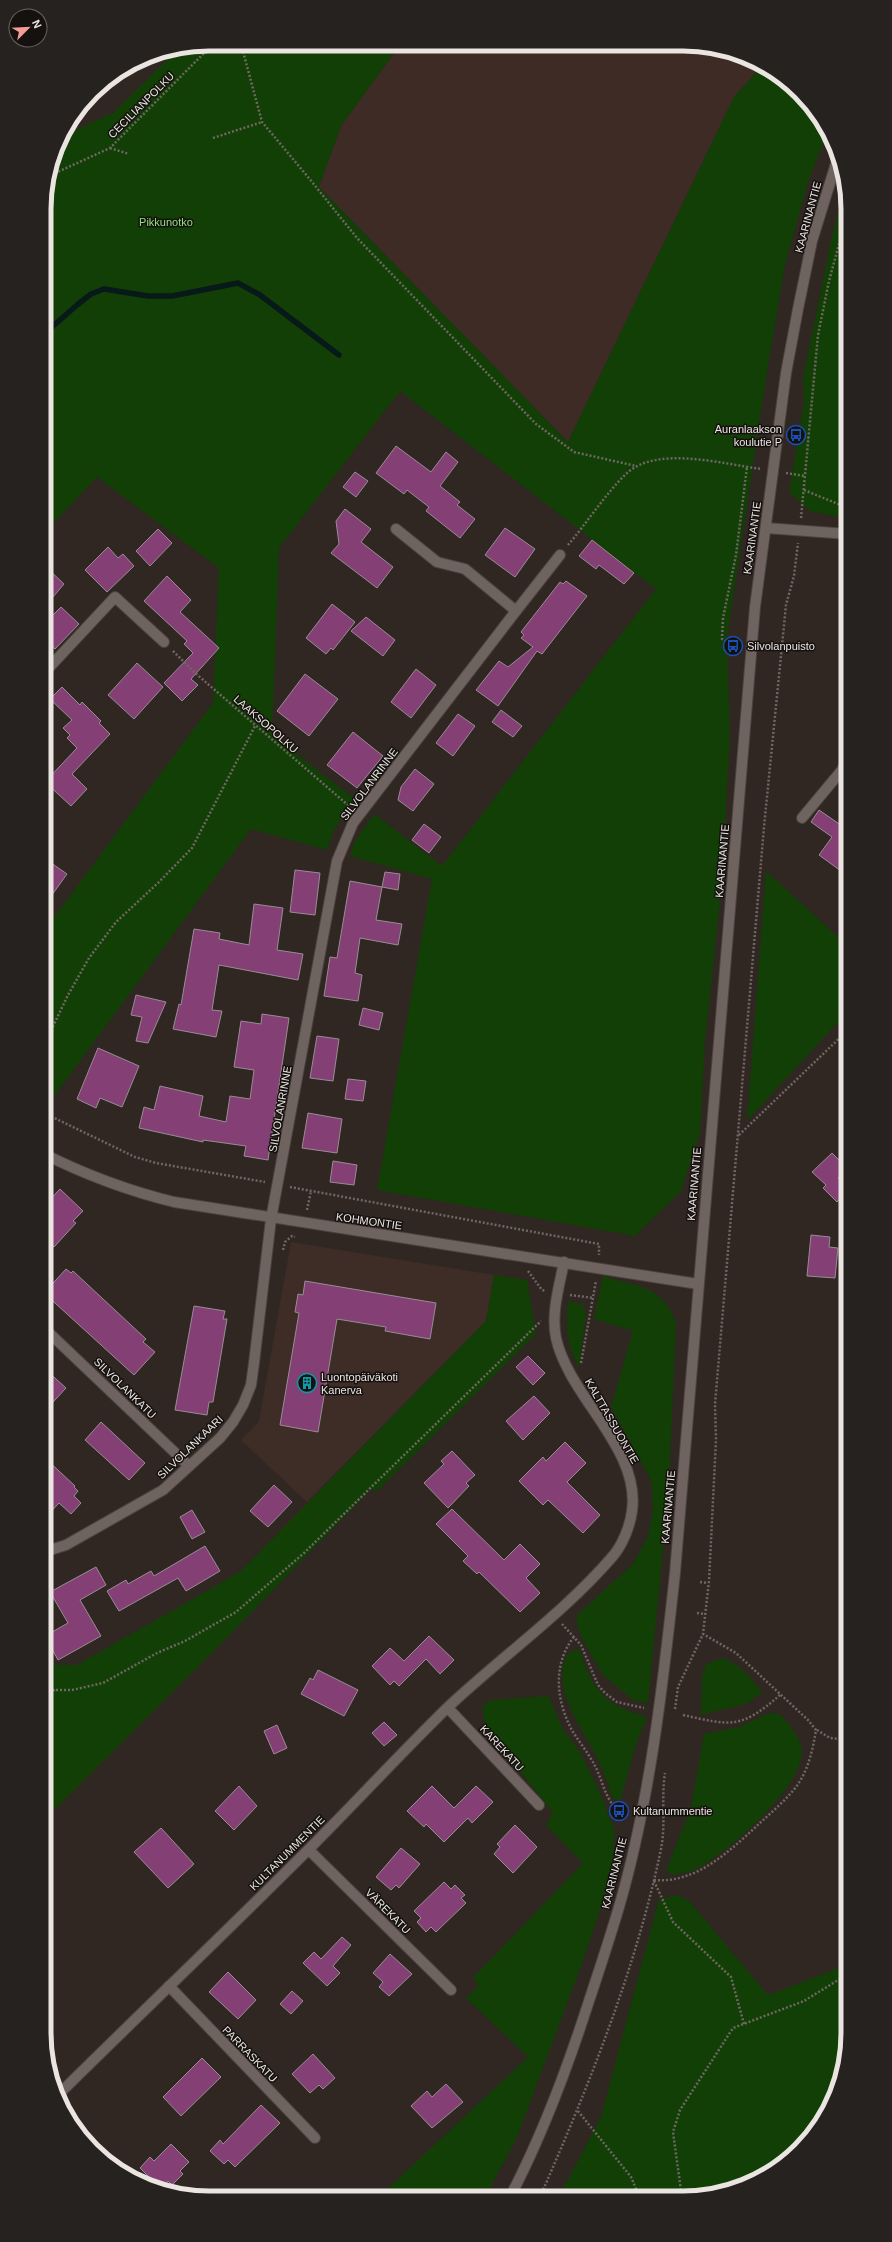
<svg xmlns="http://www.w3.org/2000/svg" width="892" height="2242" viewBox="0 0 892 2242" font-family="Arial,sans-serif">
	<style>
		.built { fill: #3d2d26 }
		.industrial { fill: #3e2b25 }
		.green { fill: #123f05 }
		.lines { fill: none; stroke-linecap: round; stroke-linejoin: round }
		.stream { stroke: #08191a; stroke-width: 5.5 }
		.building { fill: #843f74; stroke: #978d94 }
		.lane-casing { stroke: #4b433f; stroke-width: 12 }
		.street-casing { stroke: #4b433f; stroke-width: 12 }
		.secondary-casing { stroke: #4b433f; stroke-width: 12 }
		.path { stroke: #6f6763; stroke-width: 2.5; stroke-dasharray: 2 2; stroke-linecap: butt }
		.lane { stroke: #6e635e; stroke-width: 10 }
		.street { stroke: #6e635e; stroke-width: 10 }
		.secondary { stroke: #6e635e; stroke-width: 10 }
		.labels { text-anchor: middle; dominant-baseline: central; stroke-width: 3; stroke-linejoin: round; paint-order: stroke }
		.street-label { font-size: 11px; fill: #ebe5e2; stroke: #15110f }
		.park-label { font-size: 11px; fill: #93e081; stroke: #15110f }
		.poi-label { font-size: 11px; fill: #ebe5e2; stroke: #15110f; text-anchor: start }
		.rim { fill: none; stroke: #ebe5e2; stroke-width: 5 }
	</style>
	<rect width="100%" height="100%" fill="#302723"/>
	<polygon class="built" points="291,1242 494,1275 486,1321 307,1502 241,1440 259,1421"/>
	<polygon class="industrial" points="400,45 715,47 756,61 762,66 734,97 568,442 319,187 341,126"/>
	<g class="green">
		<polygon points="209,44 400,45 341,126 319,187 568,442 734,97 762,66 800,92 828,131 808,182 785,265 769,359 727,638 730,735 721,891 705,1042 700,1133 681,1191 635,1236 377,1190 432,879 350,856 355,841 374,814 442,866 656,589 400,391 279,548 272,735 355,799 334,830 327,850 251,829 52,1099 44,1096 44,931 213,703 219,568 97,477 44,533 44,198 60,138 114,112 177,50"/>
		<polygon points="845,188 848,209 848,519 810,511 789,492 804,403 803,378 832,236"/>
		<polygon points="766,871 848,946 848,1011 747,1121"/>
		<polygon points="44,1169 53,1174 44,1183"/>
		<polygon points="494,1275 527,1280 536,1334 376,1492 372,1488 220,1645 44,1820 44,1665 77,1665 240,1572 486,1321"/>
		<path d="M603,1276C638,1287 661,1285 676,1322L669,1485L648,1704L633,1700L603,1675L583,1640L577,1625V1615L633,1564L648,1536L653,1511L651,1480L611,1407L633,1331L594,1319Z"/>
		<path d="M568,1301L582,1304L586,1313L579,1368C566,1344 566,1328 568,1301Z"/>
		<path d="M579,1649C594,1691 602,1704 647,1717L636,1744L621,1798L617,1801L611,1796C608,1782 603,1769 596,1756C582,1726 549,1688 568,1653Z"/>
		<path d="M722,1658C740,1664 752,1678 762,1693L746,1704L701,1715L702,1676L706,1664Z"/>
		<polygon points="548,1696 564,1731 581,1754 600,1793 615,1832 612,1873 584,1958 516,2140 485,2197 380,2196 528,2057 466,1998 479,1985 473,1978 583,1863 546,1825 553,1813 485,1726 482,1707 491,1700"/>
		<path d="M769,1713L780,1714C788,1723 801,1737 802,1751C803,1787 727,1853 696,1869C690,1873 680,1873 673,1875L666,1871L691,1807L704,1734L739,1727Z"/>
		<polygon points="678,1895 690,1902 768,1995 842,1967 848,1962 848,2044 836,2096 807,2142 766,2176 725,2192 683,2198 559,2197 601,2117 659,1899"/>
	</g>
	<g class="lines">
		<polyline class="stream" points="44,334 77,305 91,294 104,289 148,296 172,296 238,283 260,295 339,355"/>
	</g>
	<g class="building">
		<polygon points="396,446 431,472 446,452 458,462 440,486 460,502 457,505 475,519 460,538 426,511 429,507 407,490 404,494 376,473"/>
		<polygon points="355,472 368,481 356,497 343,487"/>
		<polygon points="345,509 371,529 361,542 393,567 377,588 331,553 339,544 336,521"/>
		<polygon points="505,528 535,549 515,577 485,555"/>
		<polygon points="158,529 172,543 150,566 136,551"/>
		<polygon points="592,540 634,573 624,584 599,565 596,569 579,556"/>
		<polygon points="108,547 118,558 123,554 134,566 107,592 85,570"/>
		<polygon points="44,565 64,584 53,597 44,589"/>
		<polygon points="167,576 191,600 180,612 219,648 191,679 198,685 182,701 164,683 193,653 184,644 187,641 144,601"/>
		<polygon points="566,581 587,596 542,654 537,651 498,706 476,690 499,661 508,667 533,647 521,638 524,635 521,632 560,582 563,584"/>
		<polygon points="332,604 355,622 333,650 331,648 326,654 306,638"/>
		<polygon points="61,607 79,624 55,649 44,639 44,624"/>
		<polygon points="366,617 395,640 383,656 351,631"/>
		<polygon points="137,663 163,687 134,719 108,695"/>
		<polygon points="416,669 436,685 411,718 391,702"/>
		<polygon points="305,674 338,699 309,736 277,711"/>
		<polygon points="62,687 80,705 82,702 101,721 99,723 110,734 72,774 87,789 71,806 45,782 77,748 67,738 70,735 63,728 72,720 50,699"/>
		<polygon points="501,710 522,726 513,737 492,722"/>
		<polygon points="458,714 475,726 453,756 436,743"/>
		<polygon points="353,732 383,756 357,788 327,765"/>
		<polygon points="415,769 434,784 413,811 398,800 401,787"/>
		<polygon points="819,810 848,830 848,862 841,871 819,855 832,837 811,822"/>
		<polygon points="424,824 441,837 429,853 412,840"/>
		<polygon points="44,858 67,874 44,906"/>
		<polygon points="295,870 320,873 315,915 290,912"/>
		<polygon points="385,872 400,874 398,890 382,887"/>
		<polygon points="350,881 382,887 376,920 402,924 398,945 360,938 355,973 362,975 358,1001 324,996 330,957 337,958"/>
		<polygon points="254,904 283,908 277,950 303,954 298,980 219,965 212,1010 222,1011 216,1037 173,1029 179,1004 181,1005 194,929 220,933 219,939 249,945"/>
		<polygon points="136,995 166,1002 148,1043 136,1041 142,1017 131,1015"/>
		<polygon points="363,1008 383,1013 379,1030 359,1025"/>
		<polygon points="262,1014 289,1018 268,1160 244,1156 246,1146 203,1140 203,1142 139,1128 144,1107 154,1110 160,1086 203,1096 199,1116 226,1122 230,1096 250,1099 254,1070 234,1067 241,1021 261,1024"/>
		<polygon points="317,1036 339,1039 333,1081 310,1078"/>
		<polygon points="98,1048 139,1066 122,1107 100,1098 96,1108 77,1099"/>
		<polygon points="348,1079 366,1081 363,1101 345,1099"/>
		<polygon points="308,1113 342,1119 337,1153 302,1148"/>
		<polygon points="832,1153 847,1168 838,1178 848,1188 848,1191 837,1202 823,1188 826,1185 812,1172"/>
		<polygon points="333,1161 357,1165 354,1185 330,1182"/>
		<polygon points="60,1189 83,1211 73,1221 76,1223 54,1247 51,1245 44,1253 44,1206"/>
		<polygon points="811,1235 830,1237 829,1247 838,1248 835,1278 807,1276"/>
		<polygon points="66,1269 71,1273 73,1271 146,1339 143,1342 155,1352 134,1375 44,1293"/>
		<polygon points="305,1281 436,1303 430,1339 385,1331 386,1327 337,1319 318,1432 280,1425 299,1313 295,1312 298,1294 303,1295"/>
		<polygon points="194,1306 225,1311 223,1319 227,1319 213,1402 209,1402 207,1415 175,1410"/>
		<polygon points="528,1356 545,1373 533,1385 516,1367"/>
		<polygon points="44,1368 66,1388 44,1412"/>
		<polygon points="534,1396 550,1413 523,1440 506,1421"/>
		<polygon points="101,1422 145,1463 129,1480 85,1440"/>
		<polygon points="565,1442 586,1463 567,1482 600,1515 583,1533 548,1500 543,1505 519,1481 543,1457 546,1461"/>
		<polygon points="452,1451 475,1475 466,1483 469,1486 448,1508 424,1483 444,1464 441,1461"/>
		<polygon points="44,1457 75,1486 74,1487 78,1491 74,1496 81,1503 71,1514 59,1503 44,1519"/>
		<polygon points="274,1485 292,1502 268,1527 250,1511"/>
		<polygon points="452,1509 504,1560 520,1544 540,1564 526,1578 540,1593 520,1612 479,1572 477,1574 463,1561 468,1556 436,1524"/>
		<polygon points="192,1510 205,1532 192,1539 180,1517"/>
		<polygon points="205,1546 220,1571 186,1591 178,1578 119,1611 107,1591 126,1580 128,1584 151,1571 154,1576"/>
		<polygon points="96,1567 106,1585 80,1600 101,1636 58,1660 45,1636 68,1623 50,1592"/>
		<polygon points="429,1636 454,1660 440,1674 426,1659 399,1686 394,1681 390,1685 372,1666 390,1648 404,1661"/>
		<polygon points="318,1670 358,1690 344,1716 301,1694 310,1678 313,1680"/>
		<polygon points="384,1722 397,1735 384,1746 372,1733"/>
		<polygon points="277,1725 287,1748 274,1754 264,1731"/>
		<polygon points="239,1786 257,1806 234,1830 215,1811"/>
		<polygon points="432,1786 454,1808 476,1786 493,1802 472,1823 468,1818 444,1842 426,1824 424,1827 407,1811"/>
		<polygon points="515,1825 537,1847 513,1873 494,1854 500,1847 497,1844"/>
		<polygon points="161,1828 194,1864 168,1888 134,1852"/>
		<polygon points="401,1848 420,1864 399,1888 396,1885 391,1890 376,1877"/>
		<polygon points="444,1882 451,1889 455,1885 465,1895 461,1898 466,1903 436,1932 431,1927 426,1932 417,1922 421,1918 414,1911"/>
		<polygon points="342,1937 351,1945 333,1966 340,1973 327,1986 303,1963 314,1952 321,1959"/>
		<polygon points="390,1954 412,1974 389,1996 379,1987 383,1982 373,1973"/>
		<polygon points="228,1972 256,2000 238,2019 209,1992"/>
		<polygon points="292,1991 303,2001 291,2014 280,2004"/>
		<polygon points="313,2054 335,2078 323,2089 319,2085 310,2093 292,2074"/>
		<polygon points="202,2058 221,2077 181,2116 163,2097"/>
		<polygon points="446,2084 463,2102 432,2128 411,2106 427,2091 432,2097"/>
		<polygon points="261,2105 280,2123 235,2167 228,2160 224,2164 210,2151 220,2140 223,2144"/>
		<polygon points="171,2144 189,2162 180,2171 183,2174 172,2185 168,2181 161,2189 140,2168 150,2157 154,2161"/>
	</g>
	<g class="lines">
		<g class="lane-casing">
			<g id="lane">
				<polyline points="516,611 560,555"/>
				<polyline points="802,818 842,770 848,758"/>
			</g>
		</g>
		<g class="street-casing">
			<g id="street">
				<polyline points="44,673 115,597 164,642"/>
				<path d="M44,1154C86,1175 129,1191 174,1202L698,1284"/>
				<polyline points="44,1328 189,1466"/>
				<polyline points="44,1552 66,1545 163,1490 220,1438 233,1422 243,1405 251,1385 254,1363 271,1219 337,861 353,823 516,611 465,569 437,562 396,529"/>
				<polyline points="448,1708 539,1805"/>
				<polyline points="309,1850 451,1990"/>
				<polyline points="169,1986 315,2138"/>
				<path d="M58,2095C141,2013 226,1932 309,1849C355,1803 400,1754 447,1708C501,1657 564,1613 613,1556C623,1544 630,1526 632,1511C641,1449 569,1397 556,1338C551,1313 559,1287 564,1262"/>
			</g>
		</g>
		<g class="secondary-casing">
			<g id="secondary">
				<polyline points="766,528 848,534"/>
				<path d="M510,2197C542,2136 566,2072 587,2007C598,1974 609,1941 619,1907C650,1801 663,1684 675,1573L755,607L786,373L798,309L812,241L838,157"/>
			</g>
		</g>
		<g class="path">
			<polyline points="241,44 262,122 308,177 357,238 536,424 574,452 636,466"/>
			<polyline points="213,138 262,122"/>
			<polyline points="110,148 129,154"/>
			<polyline points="51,175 110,148 213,44"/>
			<polyline points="796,435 809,438"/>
			<polyline points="786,473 805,476"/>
			<polyline points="804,490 848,508"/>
			<polyline points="801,518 818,335 829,281 848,211"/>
			<path d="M568,545C586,524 606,493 626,474C656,445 723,464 761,469"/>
			<polyline points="733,646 722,639 723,618 736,555 747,467"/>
			<polyline points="173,651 194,672 349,806"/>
			<polyline points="44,1045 68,995 89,958 116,922 158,883 192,848 255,726"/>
			<polyline points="44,1113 135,1157 156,1163 265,1182"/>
			<polyline points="739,1135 848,1030"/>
			<polyline points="290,1187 599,1244 599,1255"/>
			<polyline points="307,1210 311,1191"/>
			<polyline points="283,1250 285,1242 292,1236 295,1237"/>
			<polyline points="528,1271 542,1290 546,1291"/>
			<polyline points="570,1295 593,1298"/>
			<polyline points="581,1363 596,1281"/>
			<polyline points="700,1582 708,1583"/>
			<polyline points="697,1613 705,1614"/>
			<polyline points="562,1624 581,1645 598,1685 605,1693 617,1702 644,1708"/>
			<path d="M574,1637C552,1664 556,1702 573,1732C580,1743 589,1754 595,1766C603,1781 605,1800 619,1811"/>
			<polyline points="44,1690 72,1690 103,1683 157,1653 185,1641 236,1612 304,1553 541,1321"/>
			<polyline points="44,1697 55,1690"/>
			<polyline points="675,1709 678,1687 703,1634 709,1581 716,1440 715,1404 764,827 786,605 794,576 798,543"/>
			<path d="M683,1715C732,1726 741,1729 780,1695"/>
			<polyline points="817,1730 830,1738 848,1740"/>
			<path d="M654,1880C697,1884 732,1849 761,1822C773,1811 786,1800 796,1787C808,1771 813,1749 816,1730L808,1720L736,1653L703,1634"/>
			<polyline points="654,1881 673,1922 731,1977 744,2024"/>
			<polyline points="578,2111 631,2177 640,2198"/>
			<path d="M540,2197C589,2085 636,1969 661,1849C666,1824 661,1798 665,1773"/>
			<polyline points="682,2198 673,2132 680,2110 733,2028 804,2001 848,1974"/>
		</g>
		<use href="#lane" class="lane"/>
		<use href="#street" class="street"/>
		<use href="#secondary" class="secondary"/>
	</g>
	<defs>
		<g id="bus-ring" transform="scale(1)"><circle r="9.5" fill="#15110f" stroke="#1a4fb4" stroke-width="1.5"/><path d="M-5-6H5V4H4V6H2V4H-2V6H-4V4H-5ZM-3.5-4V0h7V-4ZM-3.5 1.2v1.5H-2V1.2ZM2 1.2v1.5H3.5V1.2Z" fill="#1a4fb4"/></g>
		<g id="building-ring" transform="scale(1)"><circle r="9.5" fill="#15110f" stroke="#0f9aa8" stroke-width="1.5"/><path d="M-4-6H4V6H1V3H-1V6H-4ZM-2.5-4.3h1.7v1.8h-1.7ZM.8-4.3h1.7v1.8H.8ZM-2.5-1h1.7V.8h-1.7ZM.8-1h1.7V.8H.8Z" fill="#0f9aa8"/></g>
	</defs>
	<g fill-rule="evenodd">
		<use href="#bus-ring" x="796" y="435"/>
		<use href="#bus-ring" x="733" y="646"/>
		<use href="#building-ring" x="307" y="1383"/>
		<use href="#bus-ring" x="619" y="1811"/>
	</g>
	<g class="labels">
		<g class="street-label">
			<text transform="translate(141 105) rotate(-45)">CECILIANPOLKU</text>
			<text transform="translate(808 217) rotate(-75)">KAARINANTIE</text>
			<text transform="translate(752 538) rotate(-82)">KAARINANTIE</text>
			<text transform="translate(266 724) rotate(41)">LAAKSOPOLKU</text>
			<text transform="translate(369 784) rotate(-53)">SILVOLANRINNE</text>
			<text transform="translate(722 861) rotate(-85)">KAARINANTIE</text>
			<text transform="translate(280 1109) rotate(-80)">SILVOLANRINNE</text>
			<text transform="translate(694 1184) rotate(-85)">KAARINANTIE</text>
			<text transform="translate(369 1221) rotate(8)">KOHMONTIE</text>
			<text transform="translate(125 1388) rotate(44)">SILVOLANKATU</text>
			<text transform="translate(612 1421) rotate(60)">KALTTASSUONTIE</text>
			<text transform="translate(190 1447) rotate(-44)">SILVOLANKAARI</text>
			<text transform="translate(668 1507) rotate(-85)">KAARINANTIE</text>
			<text transform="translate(502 1748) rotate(47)">KAREKATU</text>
			<text transform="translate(287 1853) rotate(-45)">KULTANUMMENTIE</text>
			<text transform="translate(614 1873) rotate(-76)">KAARINANTIE</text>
			<text transform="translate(388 1911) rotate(45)">VÄREKATU</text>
			<text transform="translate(250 2054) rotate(46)">PARRASKATU</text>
		</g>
		<g class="park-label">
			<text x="166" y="222">Pikkunotko</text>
		</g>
		<g class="poi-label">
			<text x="782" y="429" text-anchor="end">Auranlaakson<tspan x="782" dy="13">koulutie P</tspan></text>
			<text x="747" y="646">Silvolanpuisto</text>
			<text x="321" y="1377">Luontopäiväkoti<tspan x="321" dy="13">Kanerva</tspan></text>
			<text x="633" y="1811">Kultanummentie</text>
		</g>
	</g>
	<path d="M0 0H892V2242H0ZM209 51H683A158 158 0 0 1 841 209V2033A158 158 0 0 1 683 2191H209A158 158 0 0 1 51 2033V209A158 158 0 0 1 209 51Z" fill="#262220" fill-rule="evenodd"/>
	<path class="rim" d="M209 51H683A158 158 0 0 1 841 209V2033A158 158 0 0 1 683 2191H209A158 158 0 0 1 51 2033V209A158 158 0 0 1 209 51Z"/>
	<g transform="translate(28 28) rotate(66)"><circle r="19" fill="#15110f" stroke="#6b6663"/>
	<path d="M0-3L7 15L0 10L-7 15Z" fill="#f59c94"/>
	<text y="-6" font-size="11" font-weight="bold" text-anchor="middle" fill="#ebe5e2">N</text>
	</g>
</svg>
